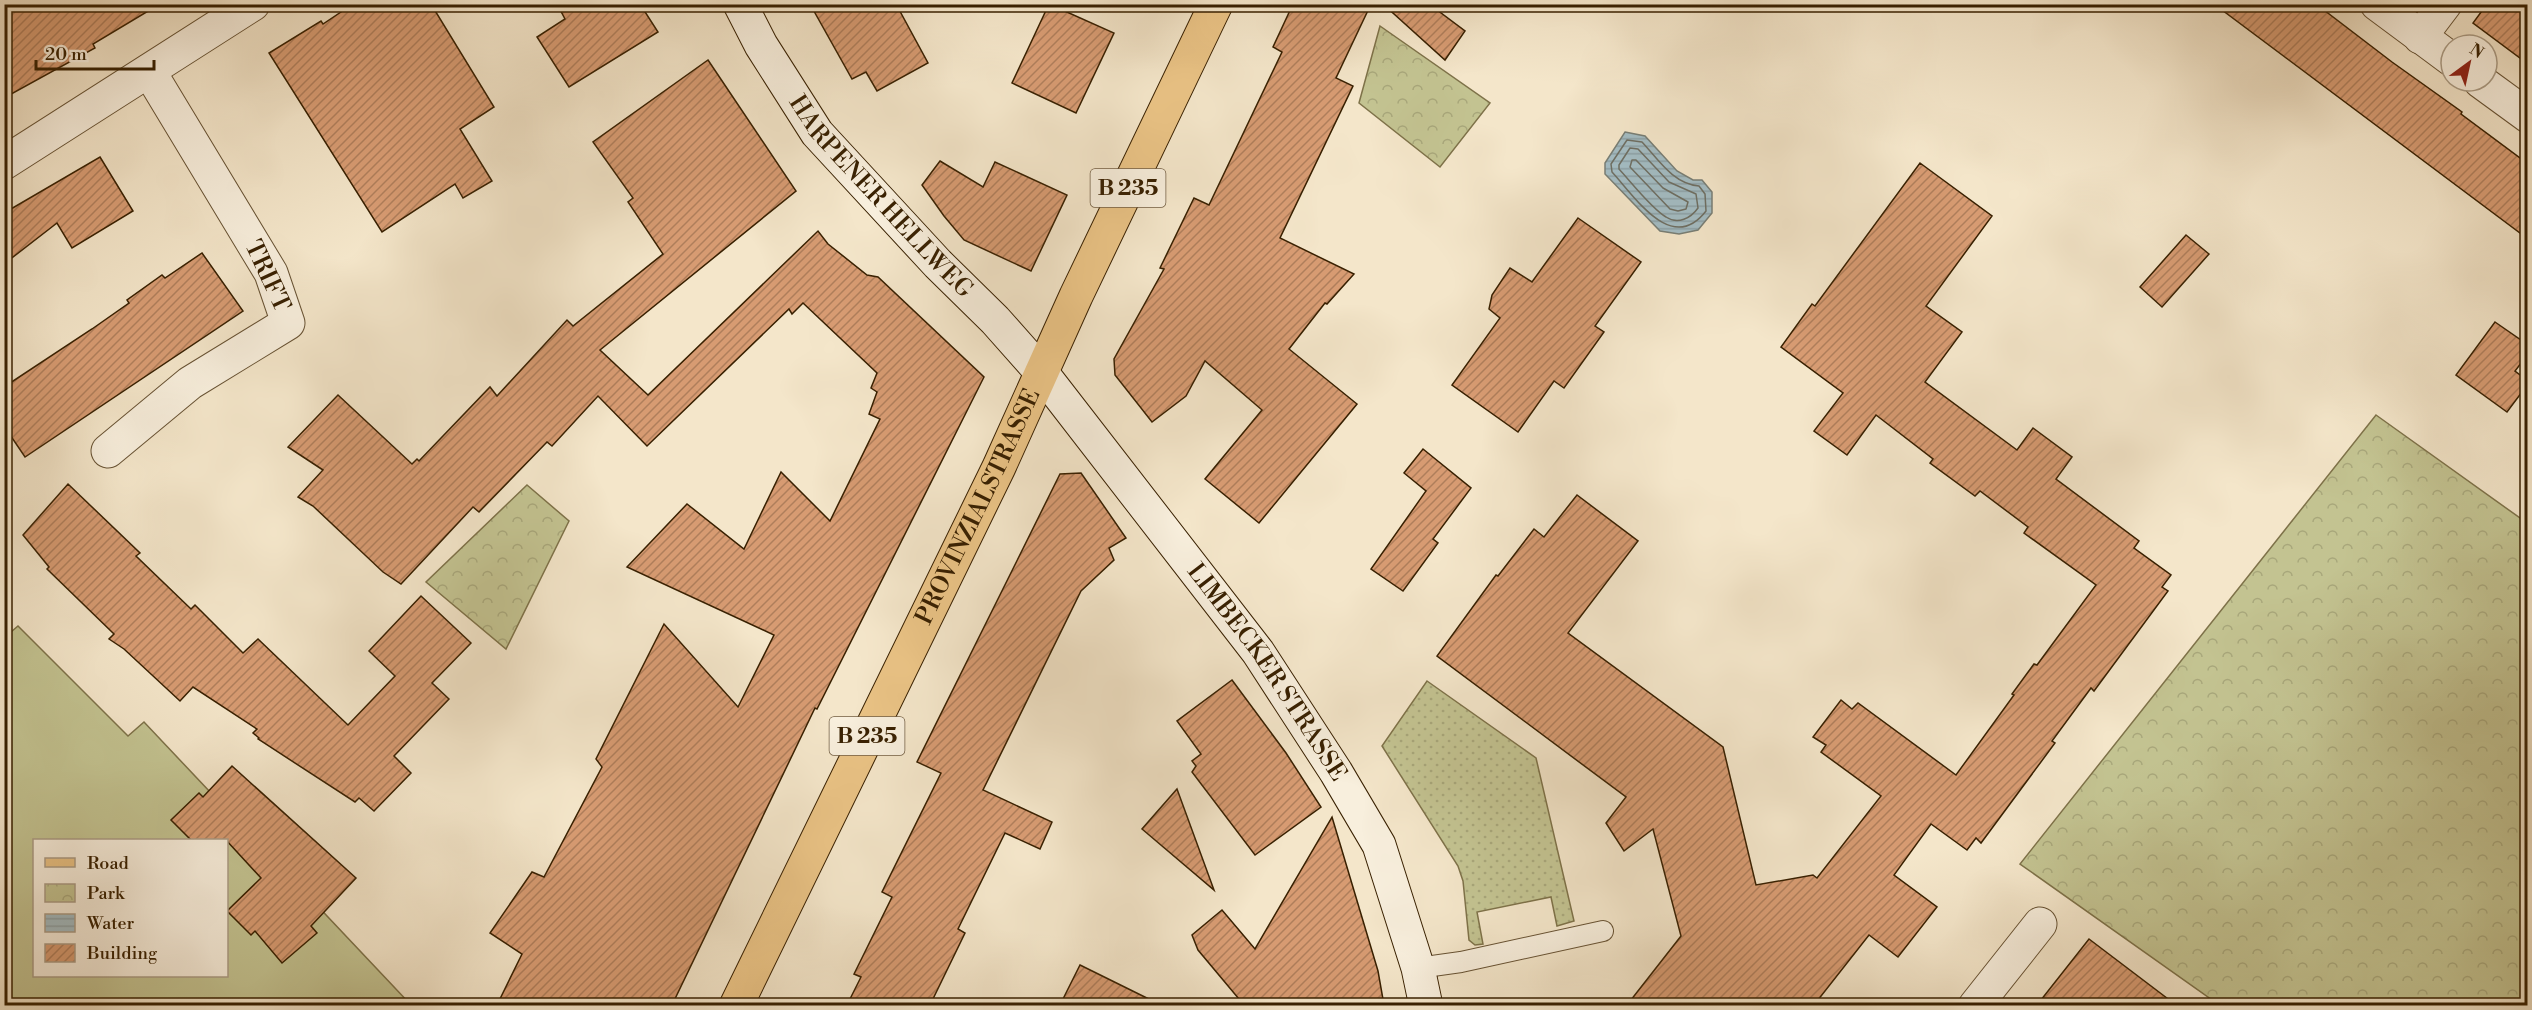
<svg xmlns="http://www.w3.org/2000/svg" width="2532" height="1010" viewBox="0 0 2532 1010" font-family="'Libre Bodoni',serif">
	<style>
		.grass { fill: url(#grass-dots); stroke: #7e7249; stroke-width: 1.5 }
		.park { fill: url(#park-crowns); stroke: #7e7249; stroke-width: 1.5 }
		.garden { fill: #c3c391; stroke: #7e7249; stroke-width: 1.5; fill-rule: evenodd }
		.water { fill: url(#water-rules); stroke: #787e75; stroke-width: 1.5 }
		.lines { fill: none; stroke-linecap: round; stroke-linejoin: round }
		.shore { stroke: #6e6e62; stroke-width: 1.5 }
		.building { fill: url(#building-hatch); stroke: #382001; stroke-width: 1.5 }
		.lane-casing { stroke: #675233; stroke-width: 22 }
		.street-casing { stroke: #675233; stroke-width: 35 }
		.secondary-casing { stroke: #382001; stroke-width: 35 }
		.primary-casing { stroke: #382001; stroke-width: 35 }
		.lane { stroke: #f8efdd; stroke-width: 20 }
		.street { stroke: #f8efdd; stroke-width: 33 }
		.secondary { stroke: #f8efdd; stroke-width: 33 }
		.primary { stroke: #eac385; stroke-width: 33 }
		.labels { text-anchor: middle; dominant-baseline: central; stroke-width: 5; stroke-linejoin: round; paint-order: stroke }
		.shield { fill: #f8efdd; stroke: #725e43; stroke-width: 1.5 }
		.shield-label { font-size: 22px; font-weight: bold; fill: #382001 }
		.street-label { font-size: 24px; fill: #382001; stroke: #f8efdd }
	</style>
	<defs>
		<pattern id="grass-dots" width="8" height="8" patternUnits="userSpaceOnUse" patternTransform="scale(1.5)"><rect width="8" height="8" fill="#c3c391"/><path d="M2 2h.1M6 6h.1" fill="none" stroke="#a8a77b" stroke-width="1.8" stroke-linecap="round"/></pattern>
		<pattern id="park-crowns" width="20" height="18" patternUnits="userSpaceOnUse" patternTransform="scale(1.5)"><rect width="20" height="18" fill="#c3c391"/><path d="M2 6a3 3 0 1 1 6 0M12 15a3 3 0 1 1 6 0" fill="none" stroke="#a8a77b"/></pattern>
		<pattern id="water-rules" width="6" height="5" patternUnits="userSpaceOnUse" patternTransform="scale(1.5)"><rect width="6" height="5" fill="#a3bcc3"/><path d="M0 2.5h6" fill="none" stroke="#8da1a6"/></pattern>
		<pattern id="building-hatch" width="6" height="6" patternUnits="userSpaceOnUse" patternTransform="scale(1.5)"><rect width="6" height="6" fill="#d79b72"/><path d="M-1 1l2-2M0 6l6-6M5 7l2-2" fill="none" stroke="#af7e5b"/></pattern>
	</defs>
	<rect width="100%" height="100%" fill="#f4e6ca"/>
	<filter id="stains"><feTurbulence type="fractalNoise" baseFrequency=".00333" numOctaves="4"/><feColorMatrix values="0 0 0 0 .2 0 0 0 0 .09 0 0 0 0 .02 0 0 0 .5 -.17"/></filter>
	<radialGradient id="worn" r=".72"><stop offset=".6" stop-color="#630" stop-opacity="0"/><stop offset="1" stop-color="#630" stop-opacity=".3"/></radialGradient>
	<polygon class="grass" points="1427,681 1536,758 1574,921 1557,926 1551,897 1477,912 1483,944 1475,945 1469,940 1463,881 1458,866 1382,746"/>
	<g class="park">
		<polygon points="1380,26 1490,103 1440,167 1359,103"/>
		<polygon points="2376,415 2527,523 2527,1005 2208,1005 2212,1000 2020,864"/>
		<polygon points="527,485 569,521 506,649 426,582"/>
	</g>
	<path class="garden" d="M18,626L128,736L144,722L411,1005H5L4,638ZM34,840H226V976H34Z"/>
	<polygon class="water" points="1625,132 1645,136 1677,171 1693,180 1702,180 1712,192 1712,213 1698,230 1679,234 1660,231 1605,174 1605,163"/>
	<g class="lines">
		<g class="shore">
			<path d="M1627,140L1642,142C1658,159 1673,184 1699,186L1705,194L1706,211C1672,255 1636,198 1612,172L1611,164Z"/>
			<path d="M1630,148L1638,149L1669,182L1696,194L1698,208C1691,218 1678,225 1666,217C1652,209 1631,182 1619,169V165Z"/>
			<polygon points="1632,160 1636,160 1663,188 1688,202 1686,209 1678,211 1670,209 1630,167"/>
		</g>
	</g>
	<g class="building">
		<polygon points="4,4 160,4 93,44 95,48 4,98"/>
		<polygon points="353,4 431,4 494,107 460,129 492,181 463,198 455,184 382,232 269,53 321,21 323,24"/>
		<polygon points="557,4 640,4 658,32 569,87 537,37 565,19"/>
		<polygon points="810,4 896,4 928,63 877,91 866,72 852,79"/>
		<polygon points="1049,4 1114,33 1076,113 1012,83"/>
		<polygon points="1293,4 1371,4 1336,78 1353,86 1280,238 1354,274 1327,304 1325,303 1289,349 1357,404 1259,523 1205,479 1262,410 1205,361 1186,396 1152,422 1115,375 1114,359 1164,269 1160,268 1194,198 1209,205 1282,52 1273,47"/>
		<polygon points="1383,4 1429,4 1465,31 1445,60"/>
		<polygon points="2214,4 2316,4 2392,62 2462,112 2461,114 2528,164 2528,239"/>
		<polygon points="2487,4 2528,4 2528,64 2473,23"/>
		<polygon points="708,60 796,191 600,350 648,395 818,231 828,244 867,275 878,277 984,377 817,709 815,708 672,1005 497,1005 522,954 490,933 532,872 544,877 602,767 596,759 664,624 738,707 774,635 627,567 687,504 744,549 781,472 830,521 880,419 869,414 877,392 871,388 877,373 803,303 792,314 789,309 647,446 598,396 552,446 547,442 479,512 473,507 401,584 383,572 313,506 298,497 323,470 288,447 338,395 412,464 417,459 419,461 490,387 497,396 567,320 573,326 663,254 628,202 633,198 593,142"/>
		<polygon points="100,157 133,211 72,248 57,223 4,264 4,213"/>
		<polygon points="940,161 983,187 995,162 1067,195 1031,271 964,240 944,216 922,185"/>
		<polygon points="1920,163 1992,216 1926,306 1962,332 1925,382 2017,450 2033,428 2072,457 2056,479 2139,541 2134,548 2171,575 2162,587 2168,591 2094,691 2091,688 2052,741 2055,743 1981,843 1976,838 1967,850 1931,824 1894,875 1937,907 1898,957 1869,935 1814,1005 1627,1005 1681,936 1653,829 1624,851 1606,823 1626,797 1437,656 1496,575 1498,576 1534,529 1544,537 1577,495 1638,541 1568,633 1723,747 1756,885 1813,875 1817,878 1881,796 1821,752 1826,745 1813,737 1841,700 1852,709 1858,703 1956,775 2014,695 2012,694 2034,664 2037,665 2096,585 2024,533 2028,527 1980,491 1975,496 1930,463 1933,459 1876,415 1847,455 1814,431 1843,393 1781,347 1812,304 1815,306"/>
		<polygon points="1578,218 1641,262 1595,326 1604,332 1564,388 1554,381 1518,432 1452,385 1500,318 1489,309 1492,295 1510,268 1532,282"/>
		<polygon points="2186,235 2209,254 2162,307 2140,287"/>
		<polygon points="202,253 243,311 25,457 4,426 4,387 92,329 129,303 127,300 162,275 165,278"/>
		<polygon points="2495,322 2528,345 2528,354 2515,371 2528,381 2528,384 2507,412 2456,375"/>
		<polygon points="1423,449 1471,488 1433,539 1438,543 1403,591 1371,569 1426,491 1404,473"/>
		<polygon points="1081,473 1126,538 1109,548 1114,560 1081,591 983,790 1052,822 1040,849 1005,833 958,929 965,933 930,1005 847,1005 861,977 854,974 892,897 882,892 941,773 917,762 1060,474"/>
		<polygon points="68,484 140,553 136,556 191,609 195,605 243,653 258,639 348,725 395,676 369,651 421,596 471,643 432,683 449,699 394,756 411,773 374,811 359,798 355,802 258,739 259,738 253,733 257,729 193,687 180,701 124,649 109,639 114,634 47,569 49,567 23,535"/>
		<polygon points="1232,680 1286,753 1321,807 1255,855 1192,772 1196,766 1192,761 1201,754 1177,721"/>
		<polygon points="232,766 356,878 311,926 317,933 282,963 255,931 251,935 227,911 261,878 226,840 191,840 171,820 199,793 203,797"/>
		<polygon points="1177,789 1214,890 1142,829"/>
		<polygon points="1332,817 1378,971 1384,1005 1244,1005 1198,950 1192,935 1222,910 1255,949"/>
		<polygon points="2089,939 2176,1005 2037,1005"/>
		<polygon points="1080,965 1161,1005 1060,1005"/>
	</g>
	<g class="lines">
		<g class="lane-casing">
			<polyline id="lane" points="1418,968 1461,962 1603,931"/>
		</g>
		<g class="street-casing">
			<g id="street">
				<polyline points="2377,4 2451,59"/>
				<polyline points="2420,37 2445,4"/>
				<polyline points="2480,81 2528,116"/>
				<polyline points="4,163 253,4"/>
				<polyline points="108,451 190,383 288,323 271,273 149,71"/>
				<polyline points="1975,1006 2040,924"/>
			</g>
		</g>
		<g class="secondary-casing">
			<g id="secondary">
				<path id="s1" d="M740,4L761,45L817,133L938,264L995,320L1042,373L1258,652L1336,772L1379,845L1418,968L1426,1006"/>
			</g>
		</g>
		<g class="primary-casing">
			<g id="primary">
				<path id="s2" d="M736,1006L999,467L1076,296L1216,4"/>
			</g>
		</g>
		<use href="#lane" class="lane"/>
		<use href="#street" class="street"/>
		<use href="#secondary" class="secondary"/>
		<use href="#primary" class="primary"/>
	</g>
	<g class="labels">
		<g class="shield">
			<rect x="1090.5" y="169" width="75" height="38" rx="4.5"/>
			<rect x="829.5" y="717" width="75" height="38" rx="4.5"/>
		</g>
		<g class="shield-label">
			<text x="1128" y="188">B 235</text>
			<text x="867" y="736">B 235</text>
		</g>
		<g class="street-label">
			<text stroke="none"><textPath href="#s1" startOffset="240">HARPENER HELLWEG</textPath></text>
			<text transform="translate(267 276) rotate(65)">TRIFT</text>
			<text stroke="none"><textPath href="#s2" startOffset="555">PROVINZIALSTRASSE</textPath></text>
			<text stroke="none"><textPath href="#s1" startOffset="854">LIMBECKER STRASSE</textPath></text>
		</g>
	</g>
	<rect width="2532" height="1010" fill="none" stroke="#f4e6ca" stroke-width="24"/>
	<rect x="6" y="6" width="2520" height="998" fill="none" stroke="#382001" stroke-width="3"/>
	<rect x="12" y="12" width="2508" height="986" fill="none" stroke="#382001" stroke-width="1.5"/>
	<rect x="33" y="839" width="195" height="138" fill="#f8efdd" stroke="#ab9c85" stroke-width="1.5"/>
	<rect x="45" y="858" width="30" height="9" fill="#eac385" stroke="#ab9c85" stroke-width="1.5"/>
	<text x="87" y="869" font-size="18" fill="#382001">Road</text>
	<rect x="45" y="884" width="30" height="18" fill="url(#park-crowns)" stroke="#ab9c85" stroke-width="1.5"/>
	<text x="87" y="899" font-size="18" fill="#382001">Park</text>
	<rect x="45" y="914" width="30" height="18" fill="url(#water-rules)" stroke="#ab9c85" stroke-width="1.5"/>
	<text x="87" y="929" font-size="18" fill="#382001">Water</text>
	<rect x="45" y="944" width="30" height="18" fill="url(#building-hatch)" stroke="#ab9c85" stroke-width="1.5"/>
	<text x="87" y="959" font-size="18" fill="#382001">Building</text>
	<g transform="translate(2469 63) rotate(33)"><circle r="28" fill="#f8efdd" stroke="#ab9c85" stroke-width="1.5"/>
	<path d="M0-4.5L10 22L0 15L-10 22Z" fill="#8f2418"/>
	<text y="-9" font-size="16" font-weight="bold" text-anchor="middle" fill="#382001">N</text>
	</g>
	<path d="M36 60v9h118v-9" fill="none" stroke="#382001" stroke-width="3"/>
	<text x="45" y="60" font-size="18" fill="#382001" stroke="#f8efdd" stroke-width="4.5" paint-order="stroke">20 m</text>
	<rect width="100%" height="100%" filter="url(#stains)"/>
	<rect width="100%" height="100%" fill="url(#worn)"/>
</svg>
